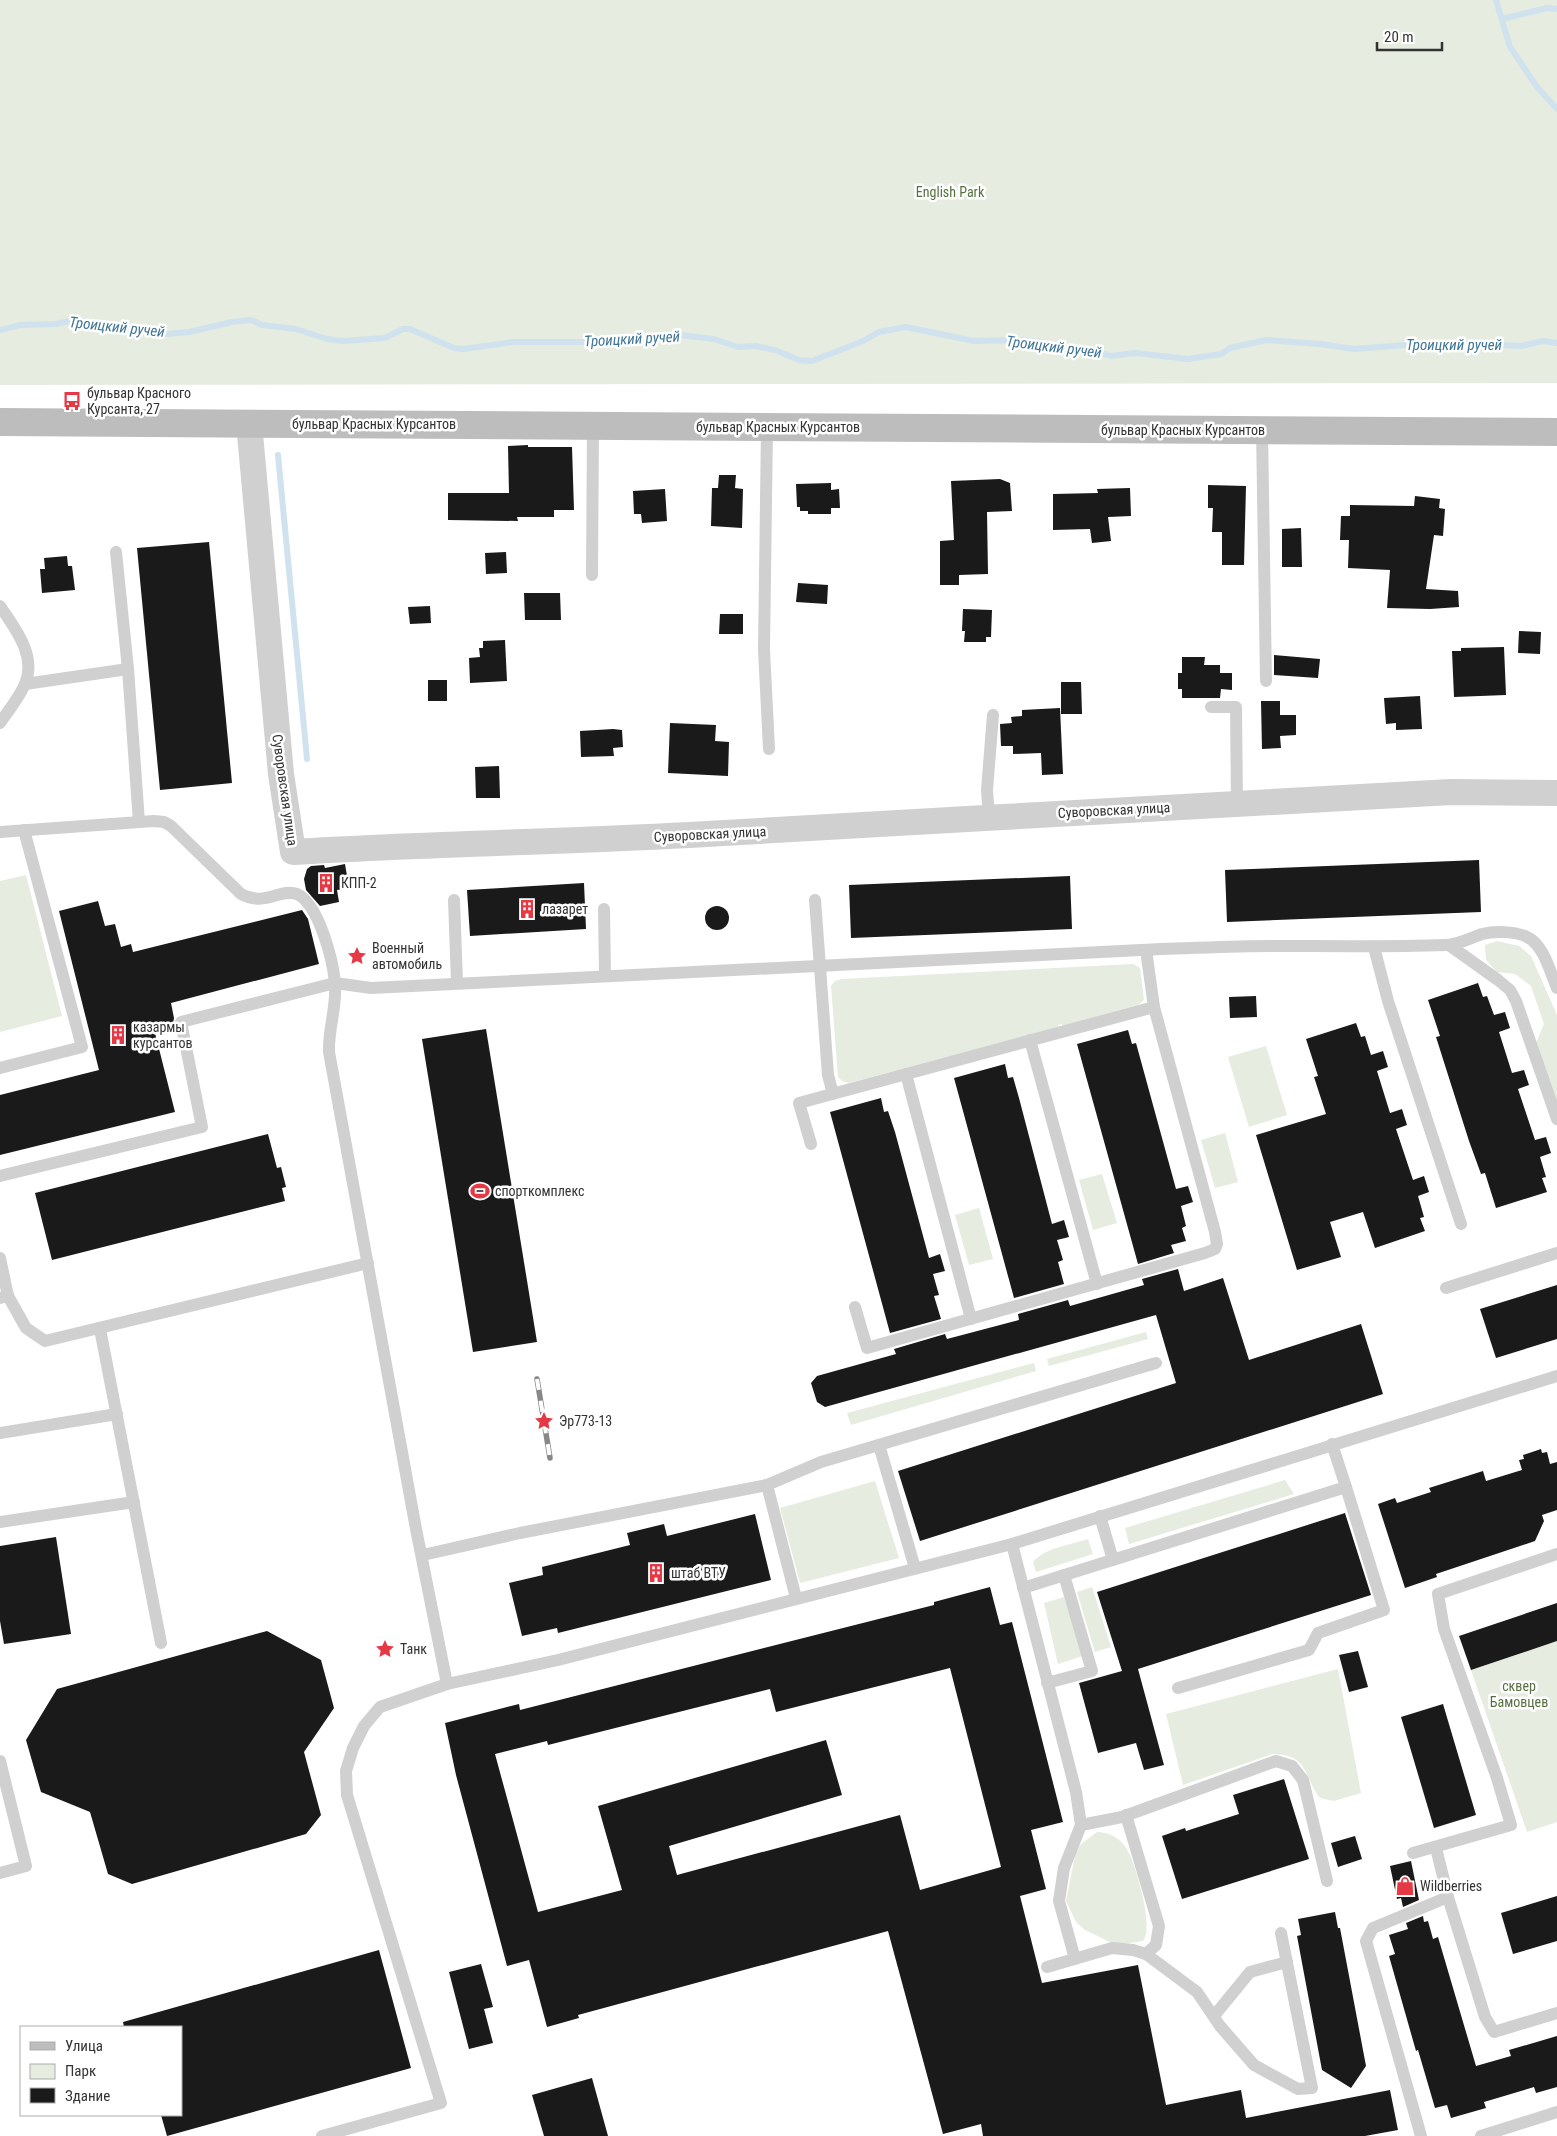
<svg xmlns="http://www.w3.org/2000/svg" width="1557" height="2136" viewBox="0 0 1557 2136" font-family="'Roboto Condensed',sans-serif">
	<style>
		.green { fill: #e6ecdf }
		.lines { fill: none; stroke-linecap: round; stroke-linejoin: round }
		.stream { stroke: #cfe2ee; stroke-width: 6 }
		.building { fill: #1a1a1a; fill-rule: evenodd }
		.lane { stroke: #d0d0d0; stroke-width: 12 }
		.street { stroke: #d0d0d0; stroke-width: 26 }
		.secondary { stroke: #bdbdbd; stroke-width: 28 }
		.rail-casing { stroke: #888; stroke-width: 5.5 }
		.rail { stroke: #fff; stroke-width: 4; stroke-dasharray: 11; stroke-linecap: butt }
		.labels { text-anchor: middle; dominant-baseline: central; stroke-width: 5; stroke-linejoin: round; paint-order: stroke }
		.park-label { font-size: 14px; fill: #56703f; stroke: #fff }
		.poi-label { font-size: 14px; fill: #333; stroke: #fff; text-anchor: start }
		.street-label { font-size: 14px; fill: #333; stroke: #fff }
		.water-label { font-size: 15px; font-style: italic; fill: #3f7597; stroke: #fff }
	</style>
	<rect width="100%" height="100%" fill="#fff"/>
	<g class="green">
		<polygon points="0,0 1557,0 1557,383 0,385"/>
		<polygon points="26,875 62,1016 0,1032 0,881"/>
		<polygon points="1497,941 1519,946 1531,956 1557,1015 1557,1106 1536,1043 1544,1024 1531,986 1515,974 1497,972 1486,960 1485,945"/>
		<polygon points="1133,964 1140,968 1144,1000 1138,1005 1062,1026 1062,1024 1058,1025 1058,1027 849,1083 842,1081 838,1077 831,986 835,981 842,979"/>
		<polygon points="1266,1046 1287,1115 1249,1127 1228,1057"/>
		<polygon points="1225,1133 1238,1182 1215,1188 1201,1140"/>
		<polygon points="1102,1174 1117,1223 1093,1230 1079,1180"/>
		<polygon points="979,1208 993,1259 969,1265 955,1215"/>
		<polygon points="1146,1332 1148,1339 1049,1366 1047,1359"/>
		<polygon points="1034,1363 1036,1371 851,1425 847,1413"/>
		<polygon points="1285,1480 1294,1494 1129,1544 1125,1528"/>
		<polygon points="875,1481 899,1558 800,1583 780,1508"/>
		<path d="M1088,1539L1093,1554L1036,1572L1033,1562C1046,1547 1071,1545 1088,1539Z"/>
		<polygon points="1092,1587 1111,1647 1095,1652 1077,1592"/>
		<polygon points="1064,1597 1083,1656 1058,1664 1044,1603"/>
		<polygon points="1557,1641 1557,1822 1527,1832 1471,1670"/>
		<path d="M1338,1669L1361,1793L1334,1801L1320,1798C1303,1777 1310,1755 1273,1754L1183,1785L1166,1714Z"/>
		<path d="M1097,1832C1107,1832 1117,1836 1124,1845C1135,1857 1155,1930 1143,1941L1116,1945L1085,1930L1076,1922L1066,1901L1075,1856L1080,1845Z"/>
	</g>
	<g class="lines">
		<g class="stream">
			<polyline points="1496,0 1510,47 1537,87 1557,109"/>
			<polyline points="1502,19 1547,8 1557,9"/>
			<polyline points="0,330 20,325 56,324 74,320 167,334 189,332 232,322 251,320 262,325 296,329 327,339 343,341 385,338 403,329 410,329 454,348 463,349 513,342 602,342 679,335 714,339 738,347 756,346 775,350 799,360 812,361 863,341 879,332 906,327 974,341 1020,340 1041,342 1054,349 1098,352 1111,356 1135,353 1188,359 1221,354 1230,348 1266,340 1320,344 1354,349 1445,342 1521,346 1543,341 1557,343"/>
			<polyline points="278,455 307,759"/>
		</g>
	</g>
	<g class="building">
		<polygon points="528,445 528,447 572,447 574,510 554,510 554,517 517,517 518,521 448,520 448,493 509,493 508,446"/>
		<polygon points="719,475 736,475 735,488 743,489 742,528 711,526 712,488 718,488"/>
		<polygon points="1000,479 1010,483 1012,511 987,512 988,574 959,575 959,585 940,585 940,541 954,540 951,481"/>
		<polygon points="831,483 831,490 839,489 840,508 831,508 831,514 808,514 808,511 800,511 800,507 797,507 796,484"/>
		<polygon points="1208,485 1246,486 1244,565 1222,565 1222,532 1212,532 1213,508 1208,508"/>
		<polygon points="1130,488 1131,516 1108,517 1111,541 1092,543 1090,529 1053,530 1053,494 1098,493 1097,489"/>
		<polygon points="665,489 667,521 642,523 641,514 634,514 633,491"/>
		<polygon points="1415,496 1440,499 1439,508 1445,509 1443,536 1434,535 1426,589 1458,591 1459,607 1430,609 1387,608 1390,570 1348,568 1349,540 1340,540 1341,516 1350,516 1350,505 1414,506"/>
		<polygon points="1301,528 1302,567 1282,567 1282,529"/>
		<polygon points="209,542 232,783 160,790 137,548"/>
		<polygon points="506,552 507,573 486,574 485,553"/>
		<polygon points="67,556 68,566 72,566 75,590 42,593 40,569 45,569 44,558"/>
		<polygon points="798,583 828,585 827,604 796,602"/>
		<polygon points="524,593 560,593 561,620 525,620"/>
		<polygon points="430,606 431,623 410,624 408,607"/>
		<polygon points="963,609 992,610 991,637 986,637 986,642 964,642 965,631 962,631"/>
		<polygon points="720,614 743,614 743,634 719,634"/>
		<polygon points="1519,631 1541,632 1540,654 1518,653"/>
		<polygon points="505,640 507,681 470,683 469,658 480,657 479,648 483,648 483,641"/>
		<polygon points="1504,647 1506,695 1454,697 1452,651 1461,651 1461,648"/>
		<polygon points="1274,655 1320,659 1318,678 1274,675"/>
		<polygon points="1182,657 1205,657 1204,665 1220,665 1220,673 1232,673 1232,690 1221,689 1220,698 1182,698 1182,689 1178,689 1178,673 1182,673"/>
		<rect x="428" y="680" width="19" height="21"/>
		<polygon points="1061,682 1081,682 1082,714 1061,714"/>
		<polygon points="1420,696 1422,729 1396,730 1396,723 1386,724 1384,698"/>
		<polygon points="1261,701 1280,701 1280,715 1296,715 1296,735 1280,736 1281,748 1262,749"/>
		<polygon points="1060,708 1063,774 1042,775 1041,753 1013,754 1013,746 1001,746 1000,724 1012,723 1011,717 1022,716 1022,710"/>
		<polygon points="670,723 716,725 715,741 729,742 728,776 668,773"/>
		<polygon points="613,729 622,730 623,747 613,748 614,756 581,757 580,731"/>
		<polygon points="499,766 500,798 476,798 475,767"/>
		<polygon points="1479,860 1481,912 1227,922 1225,870"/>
		<polygon points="345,864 349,888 337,890 339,902 320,906 306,890 304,879 307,869 311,866 324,865 325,868"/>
		<polygon points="1070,876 1072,929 851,938 849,885"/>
		<polygon points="584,883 586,929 470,936 467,890"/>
		<polygon points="98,901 105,926 115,924 121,947 131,944 133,952 302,910 308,919 319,964 171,1003 174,1018 173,1024 154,1029 175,1112 0,1155 0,1095 99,1070 59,911"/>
		<circle cx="717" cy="918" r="12"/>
		<polygon points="1478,983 1483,997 1487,996 1494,1015 1505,1012 1510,1028 1499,1032 1512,1073 1524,1070 1529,1085 1518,1089 1535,1140 1546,1137 1551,1153 1540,1157 1546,1177 1542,1178 1547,1192 1496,1208 1485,1173 1481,1174 1469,1141 1436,1037 1440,1036 1428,1000"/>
		<polygon points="1256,996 1257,1017 1230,1018 1229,997"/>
		<polygon points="1356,1023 1361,1037 1365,1036 1371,1055 1383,1051 1388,1067 1377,1071 1390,1113 1402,1109 1407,1125 1396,1129 1413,1180 1424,1176 1429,1192 1418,1196 1424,1217 1420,1218 1425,1231 1375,1248 1363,1212 1330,1222 1341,1257 1297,1270 1256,1135 1326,1114 1314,1077 1318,1076 1306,1039"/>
		<polygon points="486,1029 537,1342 473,1352 422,1039"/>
		<polygon points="1128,1030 1132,1044 1136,1043 1176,1189 1188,1186 1193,1202 1181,1206 1186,1226 1182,1228 1186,1241 1171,1245 1174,1253 1138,1264 1077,1044"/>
		<polygon points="1005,1064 1008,1078 1013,1077 1019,1098 1052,1224 1064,1220 1069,1237 1057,1240 1063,1260 1058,1262 1064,1284 1014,1298 954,1078"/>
		<polygon points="881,1098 884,1112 888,1111 895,1132 929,1258 940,1254 945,1271 933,1274 939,1295 934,1296 941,1319 890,1333 830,1112"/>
		<polygon points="268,1134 277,1168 281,1167 286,1187 282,1188 285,1201 52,1260 35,1193"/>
		<polygon points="1178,1269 1184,1291 1223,1278 1249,1360 1361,1324 1383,1394 920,1541 898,1471 1176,1383 1156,1315 825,1407 817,1402 811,1383 817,1376 896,1354 894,1349 945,1334 947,1339 1019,1320 1018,1314 1068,1300 1070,1306 1144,1285 1142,1279"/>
		<polygon points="1557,1285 1557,1339 1496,1358 1480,1309"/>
		<polygon points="1541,1449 1542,1453 1547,1452 1550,1464 1557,1462 1557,1510 1542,1515 1544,1521 1535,1541 1436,1574 1437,1577 1405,1588 1378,1504 1395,1498 1397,1503 1431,1492 1429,1488 1483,1471 1486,1481 1522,1470 1519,1460 1524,1459 1523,1455"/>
		<polygon points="1345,1513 1371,1595 1138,1669 1164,1765 1144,1770 1136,1743 1098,1753 1079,1683 1122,1671 1097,1592"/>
		<polygon points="755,1514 771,1580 558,1633 557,1628 522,1636 509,1583 543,1575 542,1567 630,1545 627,1533 664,1524 667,1536"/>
		<polygon points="56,1537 71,1634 4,1644 0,1621 0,1546"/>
		<path d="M990,1587L1000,1625L1012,1622L1063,1822L1031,1830L1046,1889L1020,1896L1042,1983L1138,1965L1166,2105L1241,2090L1246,2118L1390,2090L1398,2130L1365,2136H983L981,2124L943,2134L888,1931L578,2015L579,2018L547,2027L529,1960L507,1966L456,1775L445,1723L519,1704L520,1710L934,1605V1602ZM950,1668L1001,1867L920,1890L900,1815L677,1875L669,1846L842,1795L826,1740L598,1806L622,1890L538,1912L495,1754L547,1741L548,1745L770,1689L776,1712Z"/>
		<polygon points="1557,1603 1557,1641 1471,1670 1459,1636"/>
		<polygon points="267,1631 321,1660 334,1708 304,1752 321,1815 306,1834 132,1884 108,1874 90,1812 41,1792 26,1740 57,1689"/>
		<polygon points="1358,1651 1368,1687 1349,1692 1339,1655"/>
		<polygon points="1443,1704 1476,1815 1434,1828 1401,1717"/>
		<polygon points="1284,1779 1309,1859 1182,1899 1162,1836 1185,1828 1186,1831 1239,1814 1233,1795"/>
		<polygon points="1355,1836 1362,1859 1338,1867 1331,1843"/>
		<polygon points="1411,1861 1419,1900 1403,1907 1401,1898 1397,1899 1390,1866"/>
		<polygon points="1557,1896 1557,1941 1513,1954 1501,1913"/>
		<polygon points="1335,1912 1338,1928 1340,1928 1366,2066 1351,2088 1322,2070 1297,1936 1301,1935 1298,1919"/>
		<polygon points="1423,1916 1424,1922 1428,1921 1433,1939 1438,1937 1476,2066 1511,2056 1509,2050 1557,2036 1557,2087 1536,2093 1534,2087 1484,2102 1486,2108 1451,2118 1447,2105 1435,2108 1418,2050 1416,2051 1389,1956 1395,1954 1389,1935 1408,1929 1406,1923"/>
		<polygon points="379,1950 411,2068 167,2136 161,2115 181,2115 181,2027 124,2027 123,2022"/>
		<polygon points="481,1964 493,2007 484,2009 493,2043 469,2049 449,1972"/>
		<polygon points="592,2078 608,2136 544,2136 532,2095"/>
	</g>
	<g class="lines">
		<g class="lane">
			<polyline points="767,427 764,650 769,749"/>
			<polyline points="1262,430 1266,681"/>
			<polyline points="116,552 128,669 139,822"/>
			<polyline points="592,575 593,426"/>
			<path d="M0,606C15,629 37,655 25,684C19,698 8,711 0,723"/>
			<polyline points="25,684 128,669"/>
			<polyline points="1211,707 1236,707 1237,803"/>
			<polyline points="989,817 987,790 993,715"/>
			<path d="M0,832L154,821L164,822L171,826L241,894C265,907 280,888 297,894C319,904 333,961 335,983C337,1007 328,1029 329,1052L416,1529L447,1684"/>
			<polyline points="454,900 457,983"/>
			<polyline points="815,900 828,1075 833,1094"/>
			<polyline points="604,909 605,975"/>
			<polyline points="1449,945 1498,980 1510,990 1516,1001 1557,1119"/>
			<polyline points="1374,947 1388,1001 1461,1224"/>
			<polyline points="1030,1040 1097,1284"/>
			<polyline points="0,1068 82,1047 24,830"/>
			<polyline points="906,1074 971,1319"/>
			<polyline points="811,1144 799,1103 1154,1007"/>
			<path d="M0,1176L202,1127L181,1022L335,983L371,988L1161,949C1197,948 1234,946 1271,946C1329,946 1387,947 1446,945C1458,945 1470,938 1482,934C1494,931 1515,931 1527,937C1544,945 1550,972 1557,988"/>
			<polyline points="0,1258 8,1296"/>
			<polyline points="1446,1288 1557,1253"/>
			<polyline points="0,1298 8,1296 26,1328 45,1341 368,1263"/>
			<polyline points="855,1307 867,1348 1205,1253 1215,1249 1217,1244 1215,1232 1154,1007 1146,950"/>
			<polyline points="100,1329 161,1643"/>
			<polyline points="0,1433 117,1414"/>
			<polyline points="879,1445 915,1568"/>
			<polyline points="767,1485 796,1598"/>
			<polyline points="1100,1516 1113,1560"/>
			<polyline points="0,1522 134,1502"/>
			<polyline points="1012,1544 1076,1792 1081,1825 1064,1868 1059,1901 1075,1959"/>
			<polyline points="423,1555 520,1533 767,1485 821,1462 1156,1363"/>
			<polyline points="1023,1588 1346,1487 1332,1444"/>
			<polyline points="1047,1683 1092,1671 1064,1575"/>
			<polyline points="1178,1688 1309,1650 1318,1633 1384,1610 1346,1487"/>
			<polyline points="0,1761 26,1866 0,1873"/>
			<polyline points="1126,1815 1159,1926 1156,1945 1146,1954"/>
			<polyline points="1081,1825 1122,1817 1276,1761 1292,1766 1303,1780 1327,1881"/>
			<polyline points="1413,1853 1511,1825 1497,1778 1444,1629 1438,1594 1557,1554"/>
			<polyline points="1448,1897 1485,2017 1494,2032 1557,2013"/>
			<polyline points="1047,1967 1112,1948 1133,1950 1146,1954 1197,1992 1220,2026 1254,2065 1298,2089 1312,2088 1281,1933"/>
			<polyline points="1214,2016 1250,1972 1287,1962"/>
			<polyline points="322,2136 441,2103 347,1795 346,1771 353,1748 364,1726 380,1707 447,1684 558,1660 1012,1544 1557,1376"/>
			<polyline points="1421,2136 1366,1941 1373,1928 1448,1897 1436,1848"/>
			<polyline points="1481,2136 1557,2112"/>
		</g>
		<path class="street" d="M249,423L281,774L293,852C425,844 557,842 689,835C943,821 1197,805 1451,792L1557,793"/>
		<polyline class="secondary" points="0,422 1557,432"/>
		<g class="rail-casing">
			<polyline id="rail" points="537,1379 550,1458"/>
		</g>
		<use href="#rail" class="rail"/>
	</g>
	<defs>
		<g id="bus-bare" transform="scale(1.5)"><path d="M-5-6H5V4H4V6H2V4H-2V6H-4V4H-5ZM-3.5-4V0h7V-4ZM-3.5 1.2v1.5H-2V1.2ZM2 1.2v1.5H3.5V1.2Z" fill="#e63946" stroke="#fff" stroke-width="2.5" paint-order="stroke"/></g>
		<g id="building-bare" transform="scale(1.5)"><path d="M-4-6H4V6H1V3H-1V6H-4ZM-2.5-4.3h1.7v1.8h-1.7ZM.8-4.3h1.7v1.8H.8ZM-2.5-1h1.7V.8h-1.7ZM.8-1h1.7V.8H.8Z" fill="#e63946" stroke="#fff" stroke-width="2.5" paint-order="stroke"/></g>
		<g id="sight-bare" transform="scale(1.5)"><path d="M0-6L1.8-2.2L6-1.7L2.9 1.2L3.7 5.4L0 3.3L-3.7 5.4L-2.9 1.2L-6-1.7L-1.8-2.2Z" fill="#e63946" stroke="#fff" stroke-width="2.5" paint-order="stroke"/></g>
		<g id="stadium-bare" transform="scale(1.5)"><path d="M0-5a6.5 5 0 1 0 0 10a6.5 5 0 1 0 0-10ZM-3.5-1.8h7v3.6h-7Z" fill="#e63946" stroke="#fff" stroke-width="2.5" paint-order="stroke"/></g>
		<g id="shop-bare" transform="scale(1.5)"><path d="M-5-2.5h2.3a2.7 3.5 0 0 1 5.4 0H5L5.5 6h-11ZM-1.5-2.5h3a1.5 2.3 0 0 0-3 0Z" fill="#e63946" stroke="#fff" stroke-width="2.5" paint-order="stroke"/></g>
	</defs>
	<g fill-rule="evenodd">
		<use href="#bus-bare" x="72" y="401"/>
		<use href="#building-bare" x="326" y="883"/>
		<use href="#building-bare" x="527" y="909"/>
		<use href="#sight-bare" x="357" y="956"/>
		<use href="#building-bare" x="118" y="1035"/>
		<use href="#stadium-bare" x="480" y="1191"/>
		<use href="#sight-bare" x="544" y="1421"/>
		<use href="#building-bare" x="656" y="1573"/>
		<use href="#sight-bare" x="385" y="1649"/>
		<use href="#shop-bare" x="1405" y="1886"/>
	</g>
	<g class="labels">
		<g class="park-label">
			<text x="950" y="192">English Park</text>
			<text x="1519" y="1686">сквер<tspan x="1519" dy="16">Бамовцев</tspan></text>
		</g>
		<g class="poi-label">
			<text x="87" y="393">бульвар Красного<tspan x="87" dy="16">Курсанта, 27</tspan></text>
			<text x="341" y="883">КПП-2</text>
			<text x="542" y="909">лазарет</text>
			<text x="372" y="948">Военный<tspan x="372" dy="16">автомобиль</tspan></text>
			<text x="133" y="1027">казармы<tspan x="133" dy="16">курсантов</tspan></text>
			<text x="495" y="1191">спорткомплекс</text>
			<text x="559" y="1421">Эр773-13</text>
			<text x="671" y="1573">штаб ВТУ</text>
			<text x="400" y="1649">Танк</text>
			<text x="1420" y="1886">Wildberries</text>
		</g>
		<g class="street-label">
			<text x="374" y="424">бульвар Красных Курсантов</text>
			<text x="778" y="427">бульвар Красных Курсантов</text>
			<text x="1183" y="430">бульвар Красных Курсантов</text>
			<text transform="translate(285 790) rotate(82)">Суворовская улица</text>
			<text transform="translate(1114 810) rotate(-3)">Суворовская улица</text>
			<text transform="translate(710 834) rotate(-3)">Суворовская улица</text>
		</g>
		<g class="water-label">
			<text transform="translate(117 327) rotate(6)">Троицкий ручей</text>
			<text transform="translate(632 339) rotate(-3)">Троицкий ручей</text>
			<text x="1454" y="345">Троицкий ручей</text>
			<text transform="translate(1054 347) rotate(7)">Троицкий ручей</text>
		</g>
	</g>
	<rect x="20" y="2026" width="162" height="90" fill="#ffffff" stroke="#adadad"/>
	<rect x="30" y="2042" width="25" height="8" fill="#bdbdbd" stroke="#adadad"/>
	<text x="65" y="2051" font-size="15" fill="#333333">Улица</text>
	<rect x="30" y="2064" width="25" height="15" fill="#e6ecdf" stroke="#adadad"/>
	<text x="65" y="2076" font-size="15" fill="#333333">Парк</text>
	<rect x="30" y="2088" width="25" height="15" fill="#1a1a1a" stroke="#adadad"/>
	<text x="65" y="2101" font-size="15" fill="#333333">Здание</text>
	<path d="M1377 42v8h65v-8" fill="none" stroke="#333333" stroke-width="2.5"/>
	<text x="1384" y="42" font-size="15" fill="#333333" stroke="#ffffff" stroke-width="4" paint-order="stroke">20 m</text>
</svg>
